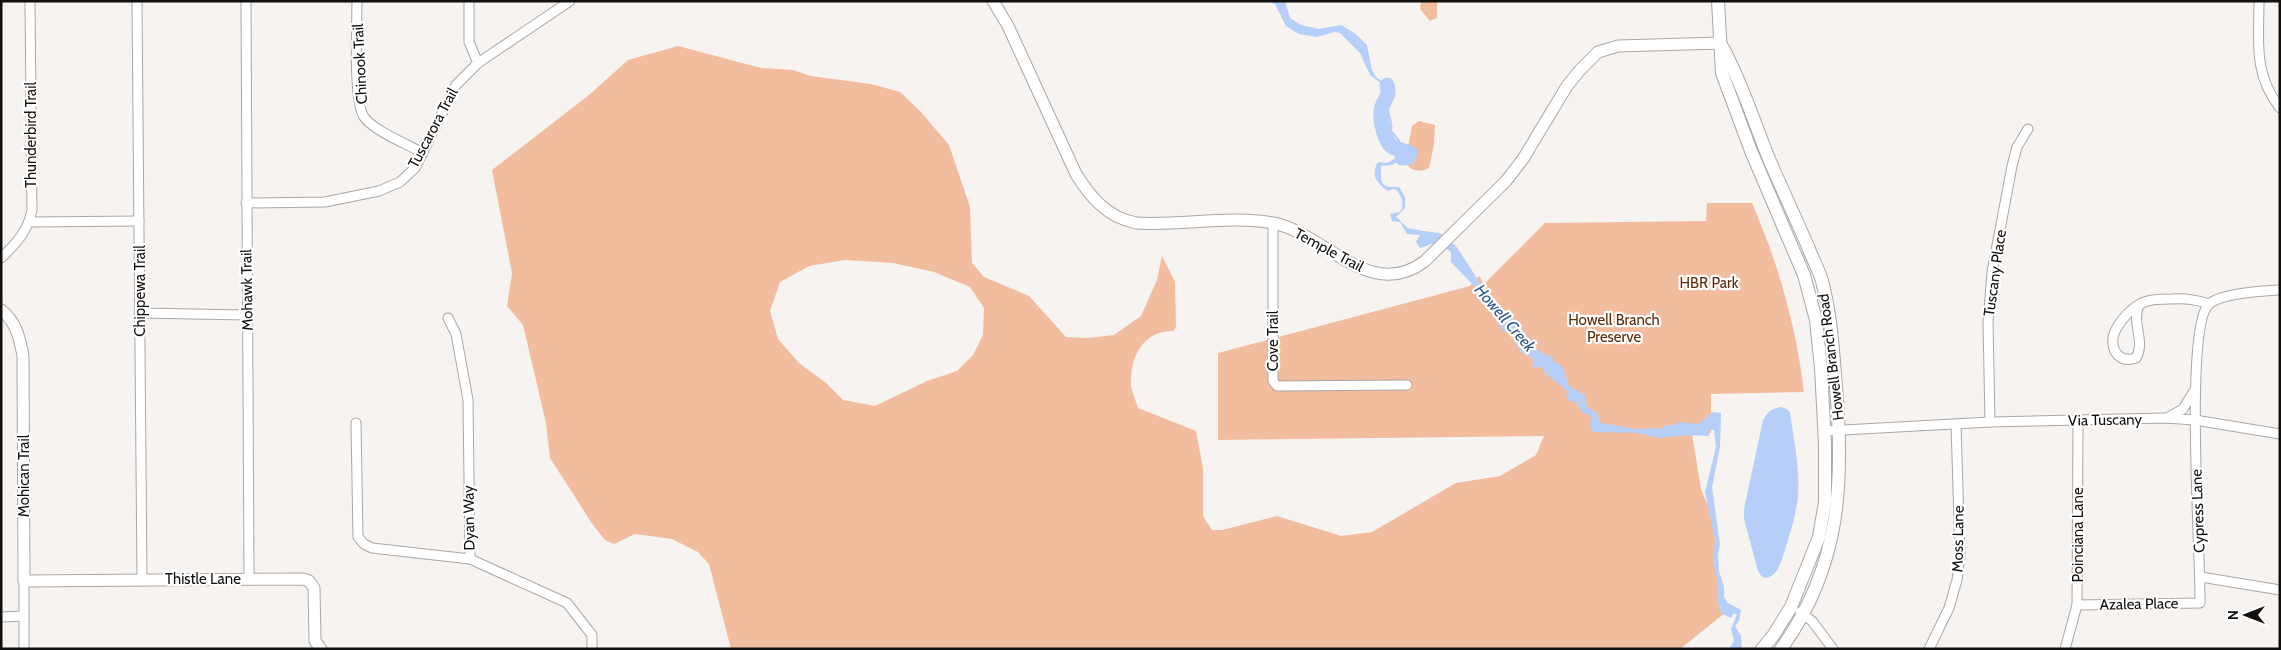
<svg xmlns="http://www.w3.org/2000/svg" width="2281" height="650" viewBox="0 0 2281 650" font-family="Cabin,sans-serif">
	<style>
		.green { fill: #f2bc9f; fill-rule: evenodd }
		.water { fill: #b6cff8 }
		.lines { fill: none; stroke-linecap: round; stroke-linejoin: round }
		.stream { stroke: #b6cff8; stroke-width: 2.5 }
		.river { stroke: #b6cff8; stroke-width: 15 }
		.minor-casing { stroke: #aba7a5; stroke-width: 11 }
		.tertiary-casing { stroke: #aba7a5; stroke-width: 13 }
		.secondary-casing { stroke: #aba7a5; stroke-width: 14 }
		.minor { stroke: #fff; stroke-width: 9 }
		.tertiary { stroke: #fff; stroke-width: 11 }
		.secondary { stroke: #fff; stroke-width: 12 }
		.labels { text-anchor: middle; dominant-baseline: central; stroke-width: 4.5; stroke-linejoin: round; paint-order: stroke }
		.street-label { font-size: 15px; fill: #12100f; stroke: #fff }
		.park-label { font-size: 15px; fill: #5f2c09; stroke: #fff }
		.water-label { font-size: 16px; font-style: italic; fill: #2d538f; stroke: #fff }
	</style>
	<rect width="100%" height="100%" fill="#f7f3f0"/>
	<g class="green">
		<polygon points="1421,1 1437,1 1437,18 1430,21 1420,9"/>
		<path d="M678,46L761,68L793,70L811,76L871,84L900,92L920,111L949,145L970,207L972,263L984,277L1029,296L1066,337L1087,338L1114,335L1141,316L1157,280L1162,256L1175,282L1176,327L1173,331C1142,331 1130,358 1131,385C1132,393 1136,401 1138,408L1196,431L1203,468V516L1212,530H1222L1277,516L1341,536L1372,532L1456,483L1500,476L1536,455L1544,436L1218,440V353L1470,286L1479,276L1484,284L1545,223L1706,221L1707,203H1752C1779,266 1796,325 1804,392L1711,394V433L1692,434L1701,489L1713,518L1721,595L1730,609L1680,649H731L709,564L698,552L672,539L635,534L614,544L605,540L593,525L550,458L546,423L523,325L507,306L512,273L492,170L589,95L628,60ZM845,260L893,263L934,272L970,287L984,308L983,335L973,355L957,371L927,381L875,406L843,400L826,383L799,363L778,339L770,311L780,282L809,266Z"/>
		<path d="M1419,121L1435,125L1434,145L1429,168C1422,172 1411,172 1407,164L1413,162L1415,153L1408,147L1412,126Z"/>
	</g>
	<g class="water">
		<polygon points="1265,1 1285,1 1290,18 1301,25 1319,29 1341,25 1356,34 1367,45 1372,70 1376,77 1390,87 1390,97 1387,104 1383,103 1387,88 1370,75 1360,53 1340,33 1334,32 1317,37 1299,34 1286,26 1275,4"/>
		<path d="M1404,148H1409L1415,153L1416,159L1407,164L1401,160L1392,165L1381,166C1381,182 1379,188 1399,187L1405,197V208L1396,217C1401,220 1404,226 1408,228C1411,229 1436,233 1440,233L1456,246L1499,312L1505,314L1513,313L1512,318L1529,337L1527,339C1531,345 1541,354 1546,354L1545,357L1552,355L1553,361L1562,366L1569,386L1585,395L1587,407L1597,413L1600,423L1638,429L1663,428L1665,425H1675L1679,422L1699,424L1712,412L1721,413L1720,447L1712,487L1720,544L1718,554L1719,571L1724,587V597L1728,603L1741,610L1739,621L1735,626L1741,636L1742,649H1729L1734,641L1731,629L1737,614H1733L1731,618L1721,613L1718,604V582L1713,563L1715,540L1705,492L1716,447L1714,430H1710L1709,436L1690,435L1659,438L1637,433L1593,432L1590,427L1591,416L1582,412L1576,402L1569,401L1566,396L1567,391L1545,373L1542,367L1533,368V359L1520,351L1514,340L1516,335L1503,331L1476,288L1451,262V252L1438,242L1420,248L1416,242L1420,235L1407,234L1400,222L1392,221L1390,214L1400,212C1405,204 1402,198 1397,190L1393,189L1388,191C1377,183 1370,176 1378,162L1387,163L1399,156L1408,154L1402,152Z"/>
		<path d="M1781,407L1787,409L1790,412C1794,440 1800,469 1798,497C1796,515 1790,533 1785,550C1781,561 1779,574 1767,578L1762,577L1758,571L1744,519V509L1763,420C1768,411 1772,409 1781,407Z"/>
	</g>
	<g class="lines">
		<path class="stream" d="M1388,101C1384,110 1393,120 1391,131L1399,141V144L1406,151"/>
		<path class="river" d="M1387,85C1391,97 1382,101 1381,111C1380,121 1384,139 1391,146C1397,150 1404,150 1410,153L1409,157L1402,158"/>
		<g class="minor-casing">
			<g id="minor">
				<polyline points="137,1 142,580"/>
				<polyline points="246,1 249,579"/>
				<path d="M357,1C357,25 353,100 364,117C374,131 407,144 423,153"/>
				<polyline points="469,1 469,42 478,63"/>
				<path d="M2259,1C2259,42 2253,73 2280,108"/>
				<polyline points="246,203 325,202 379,191 400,182 415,168 456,85 478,63 570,1"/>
				<polyline points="30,222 139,221"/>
				<polyline points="1273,223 1273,381 1277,386 1407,385"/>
				<path d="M1,258C16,244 28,231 32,210L30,1"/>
				<path d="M2139,305C2131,323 2146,342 2136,358C2121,363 2111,353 2113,337C2116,325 2129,310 2140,304C2149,299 2160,299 2170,299C2185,298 2195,299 2209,304"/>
				<polyline points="139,313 247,315"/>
				<polyline points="448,318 456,334 468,400 470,559"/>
				<polyline points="2167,418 2183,409 2194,391"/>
				<polyline points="1990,422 1988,322 1992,272 2012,166 2017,147 2028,129"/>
				<polyline points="356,423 358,537 364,544 372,548 470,559 567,603 592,635 592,649"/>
				<polyline points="1825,431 1990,422 2165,418 2195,420 2280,434"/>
				<polyline points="2201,577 2280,590"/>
				<path d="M2077,605L2200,603C2201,558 2184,326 2209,304C2222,293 2263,291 2280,290"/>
				<polyline points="1800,612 1812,621 1833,649"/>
				<polyline points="1,617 24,616"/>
				<polyline points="24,649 24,581"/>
				<polyline points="1929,649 1949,608 1957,580 1960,554 1956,424"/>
				<polyline points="2065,649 2077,605 2078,420"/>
			</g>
		</g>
		<g class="tertiary-casing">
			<g id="tertiary">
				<path d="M993,1L1008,26L1076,174C1091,198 1107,217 1136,223C1180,226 1230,215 1273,223C1325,233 1370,303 1425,261L1506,181L1523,159L1567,86L1580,70L1598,52L1618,46L1721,43"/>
				<path d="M1,310C16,321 20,339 23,356L24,581L303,579L309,581L314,588L315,641L321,649"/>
			</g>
		</g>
		<g class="secondary-casing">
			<g id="secondary">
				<polyline points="1718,1 1722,73 1751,151 1804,275 1816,320 1821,368 1825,444 1825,502 1819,537 1791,607 1773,636 1762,649"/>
				<path d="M1723,48C1742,83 1754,122 1769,159C1782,189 1796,219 1809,249C1813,260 1819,270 1822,281C1831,314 1833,351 1836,386C1844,483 1841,566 1781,649"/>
			</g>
		</g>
		<use href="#minor" class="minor"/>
		<use href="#tertiary" class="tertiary"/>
		<use href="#secondary" class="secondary"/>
	</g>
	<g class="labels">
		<g class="street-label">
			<text transform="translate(360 64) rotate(-93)">Chinook Trail</text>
			<text transform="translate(433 128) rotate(-62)">Tuscarora Trail</text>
			<text transform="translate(31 135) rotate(-90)">Thunderbird Trail</text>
			<text transform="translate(1329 250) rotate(28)">Temple Trail</text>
			<text transform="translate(1995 273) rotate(-82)">Tuscany Place</text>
			<text transform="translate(247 290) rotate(-91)">Mohawk Trail</text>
			<text transform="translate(140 291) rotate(-90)">Chippewa Trail</text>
			<text transform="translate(1273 341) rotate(-90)">Cove Trail</text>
			<text transform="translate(1831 357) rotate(-97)">Howell Branch Road</text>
			<text transform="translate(2105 420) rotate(-1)">Via Tuscany</text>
			<text transform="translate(24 476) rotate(-90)">Mohican Trail</text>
			<text transform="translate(2198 511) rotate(-92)">Cypress Lane</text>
			<text transform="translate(469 518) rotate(-91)">Dyan Way</text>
			<text transform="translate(2078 535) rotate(-90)">Poinciana Lane</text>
			<text transform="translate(1958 539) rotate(-89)">Moss Lane</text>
			<text x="203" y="579">Thistle Lane</text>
			<text transform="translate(2139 604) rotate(-1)">Azalea Place</text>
		</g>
		<g class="park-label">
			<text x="1709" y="283">HBR Park</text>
			<text x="1614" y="320">Howell Branch<tspan x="1614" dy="17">Preserve</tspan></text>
		</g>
		<g class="water-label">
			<text transform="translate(1505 318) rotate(49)">Howell Creek</text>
		</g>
	</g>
	<rect width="2281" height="650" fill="none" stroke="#12100f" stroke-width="5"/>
	<g transform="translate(2246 615) rotate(270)" stroke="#ffffff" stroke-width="4" paint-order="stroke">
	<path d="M0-4L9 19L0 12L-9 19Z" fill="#12100f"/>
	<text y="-8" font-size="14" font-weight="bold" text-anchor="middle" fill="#12100f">N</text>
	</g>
</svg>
